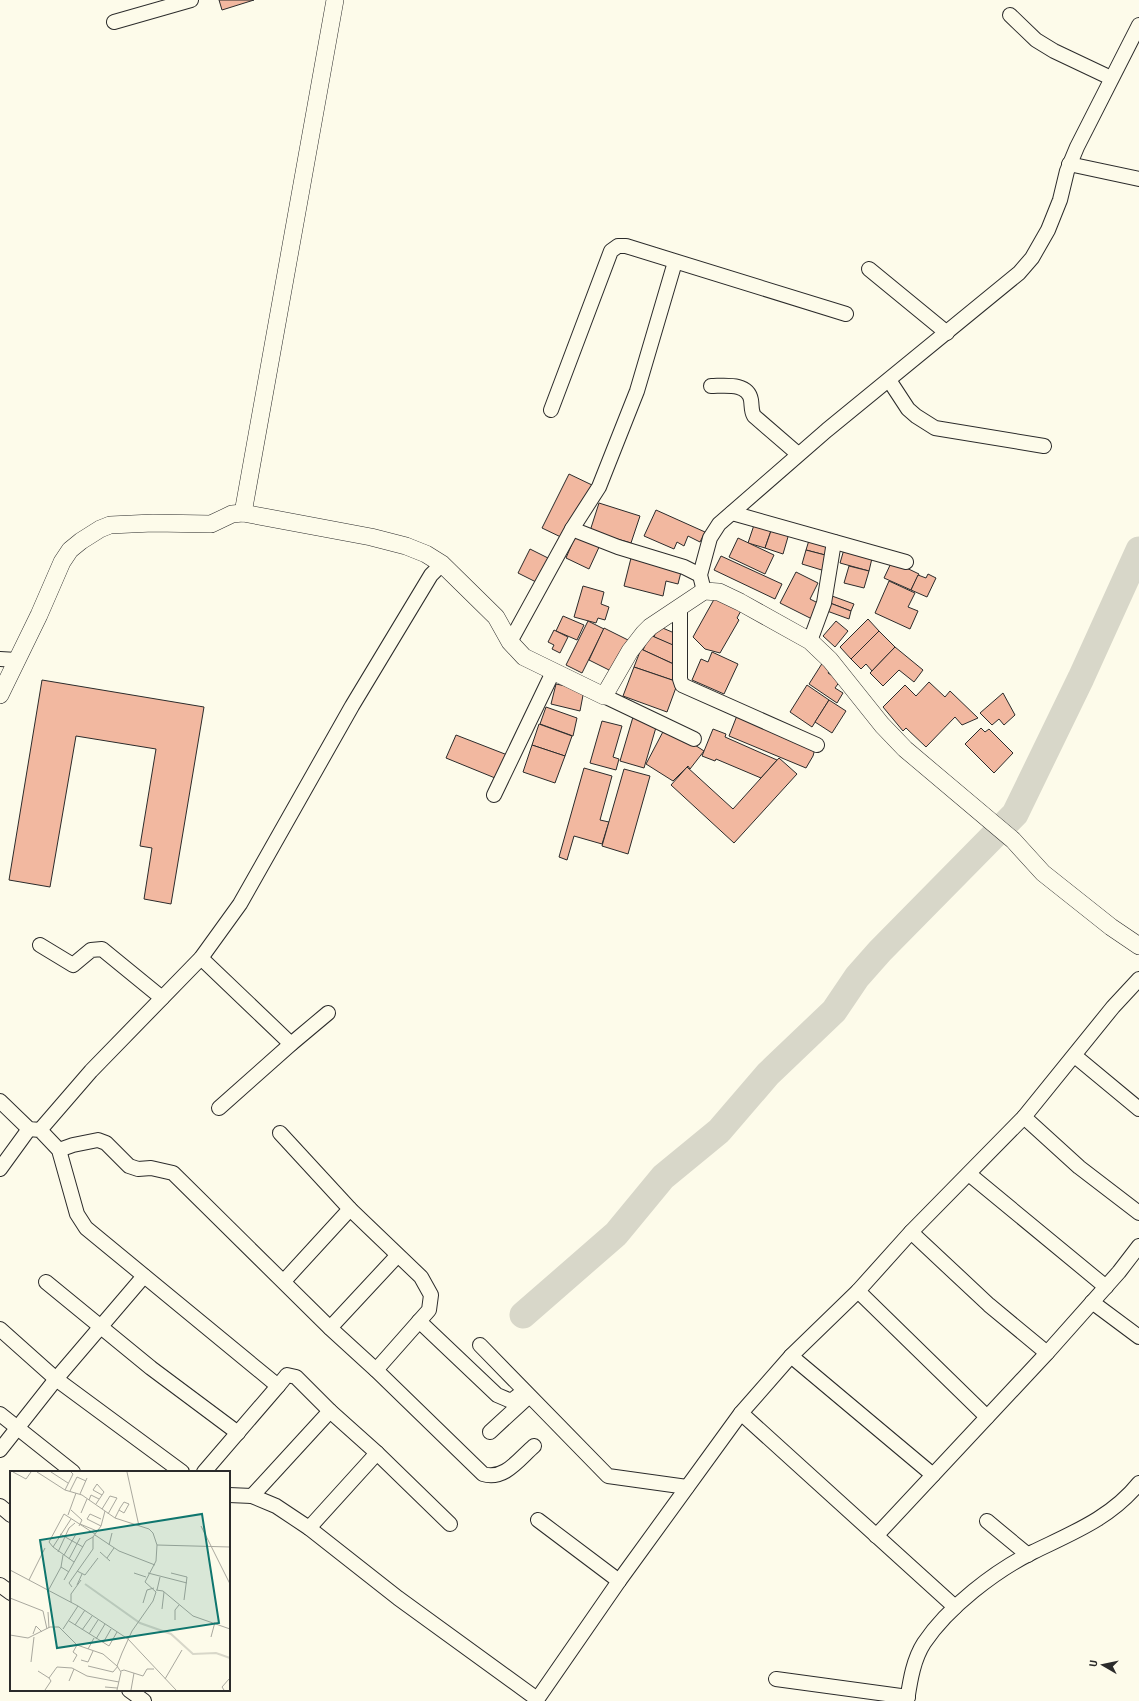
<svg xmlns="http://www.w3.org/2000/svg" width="1139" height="1701" viewBox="0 0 1139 1701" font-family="'Archivo Narrow',sans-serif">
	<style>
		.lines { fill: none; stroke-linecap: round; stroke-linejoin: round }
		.river { stroke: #d8d7c9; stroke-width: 27 }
		.building { fill: #f2b8a0; stroke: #2b2b2b }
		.minor-casing { stroke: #2b2b2b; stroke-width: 16 }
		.tertiary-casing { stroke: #2b2b2b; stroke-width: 18 }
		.minor { stroke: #fdfbea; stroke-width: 14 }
		.tertiary { stroke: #fdfbea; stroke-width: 17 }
		.inset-river { fill: none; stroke: #d8d7c9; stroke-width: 2 }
		.inset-road { fill: none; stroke: #a9a89e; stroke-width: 1 }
		.view { fill: #0f766e; fill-opacity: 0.15; stroke: #0f766e; stroke-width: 2 }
		.inset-edge { fill: none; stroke: #2b2b2b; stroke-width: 2 }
	</style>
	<rect width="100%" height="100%" fill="#fdfbea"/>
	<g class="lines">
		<polyline class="river" points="523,1315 616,1234 663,1177 719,1131 768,1074 834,1011 857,977 880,951 1015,814 1081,678 1139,550"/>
	</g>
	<g class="building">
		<polygon points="219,0 254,0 222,10"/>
		<polygon points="569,474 592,485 565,539 542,528"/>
		<polygon points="599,503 640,516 631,543 590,531"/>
		<polygon points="656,510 705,532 700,542 688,536 684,546 677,542 674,549 644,536"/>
		<polygon points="756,519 773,525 765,548 748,543"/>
		<polygon points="773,525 790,530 783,554 765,548"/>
		<polygon points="576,534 600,545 589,569 566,558"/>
		<polygon points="810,537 832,543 829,556 806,550"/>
		<polygon points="738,538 774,555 765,574 729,557"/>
		<polygon points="845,546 873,554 869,571 840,563"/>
		<polygon points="530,549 550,559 538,583 518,573"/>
		<polygon points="806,550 829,556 825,571 802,564"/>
		<polygon points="721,556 782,584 775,599 714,570"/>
		<polygon points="631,558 682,568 678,584 666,581 663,596 624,586"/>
		<polygon points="892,561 919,574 911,590 884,578"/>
		<polygon points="849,566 869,571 864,588 844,583"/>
		<polygon points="796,572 818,583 810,599 822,605 814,620 780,603"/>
		<polygon points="928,574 936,578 927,597 911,590 918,575 926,578"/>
		<polygon points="889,581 915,593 908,607 918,611 910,629 875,613"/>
		<polygon points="583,586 604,592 601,604 609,607 605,620 598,618 596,623 574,617"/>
		<polygon points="717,594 742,609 737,618 739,620 720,653 705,649 693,637"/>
		<polygon points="832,596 854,604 851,611 830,603"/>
		<polygon points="830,603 851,611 849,619 827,611"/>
		<polygon points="563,616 584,625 577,640 556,631"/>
		<polygon points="868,619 879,631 851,659 840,647"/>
		<polygon points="588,621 604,629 582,673 566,665"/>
		<polygon points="836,621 848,631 835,647 823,636"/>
		<polygon points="658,626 679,635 674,646 654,637"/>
		<polygon points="604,628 628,640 613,672 589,660"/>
		<polygon points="554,630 568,637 560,653 552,649 554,645 548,642"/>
		<polygon points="879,631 895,647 872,671 866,664 861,669 851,659"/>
		<polygon points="650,635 680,648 678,666 643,650"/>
		<polygon points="895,647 923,670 914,682 899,670 883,686 870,673"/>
		<polygon points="641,649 680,667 678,682 634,667"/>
		<polygon points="712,652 738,664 724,694 692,680 701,659 708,662"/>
		<polygon points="823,662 832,667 828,673 840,681 835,688 843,693 837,703 809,684"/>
		<polygon points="634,667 678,682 667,712 623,696"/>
		<polygon points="42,680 204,707 171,904 144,899 152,848 140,846 156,749 76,736 50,887 9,880"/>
		<polygon points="929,682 945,697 950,691 978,718 962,725 955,717 926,747 906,728 903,731 883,707 905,685 916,696"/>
		<polygon points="556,684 584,690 580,711 551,704"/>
		<polygon points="807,685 829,700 812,727 790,712"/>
		<polygon points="1003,693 1015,715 1004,725 999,719 992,725 980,713"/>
		<polygon points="829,700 846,711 832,733 815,722"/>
		<polygon points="546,707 577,718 573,736 540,724"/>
		<polygon points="738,713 816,745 813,756 806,768 729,736"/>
		<polygon points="633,717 657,724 644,768 620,761"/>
		<polygon points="602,721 622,726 613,757 619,759 616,770 590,763"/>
		<polygon points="539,724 572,736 565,756 532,745"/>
		<polygon points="666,726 704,751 690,769 688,766 673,781 646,764"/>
		<polygon points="981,728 985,732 989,729 1013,753 994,773 965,744"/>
		<polygon points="713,729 726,734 725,737 777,760 761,778 716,759 715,761 702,756"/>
		<polygon points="456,735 510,756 500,780 446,758"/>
		<polygon points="532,745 565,756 555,783 523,772"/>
		<polygon points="779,758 797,774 734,843 671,785 687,767 733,809"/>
		<polygon points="584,768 612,776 600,820 609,822 602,844 574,836 567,860 559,857"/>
		<polygon points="624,769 650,776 628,854 602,846"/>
	</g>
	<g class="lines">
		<g class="minor-casing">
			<g id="minor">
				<polyline points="1010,15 1036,40 1054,51 1111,78"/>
				<polyline points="114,22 191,0"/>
				<polyline points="1069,164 1139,179"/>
				<polyline points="869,269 947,333"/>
				<polyline points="889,380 908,409 916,416 935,428 1044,446"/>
				<path d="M711,386C724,386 748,382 751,400C752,406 751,411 754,416L798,454"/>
				<polyline points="551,410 611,251 618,246 626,246 846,314"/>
				<polyline points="732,513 906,562"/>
				<polyline points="572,529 618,547 684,567 700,575"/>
				<polyline points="704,591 700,575 710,538 719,524 827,430 1019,273 1032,258 1048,230 1060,200 1067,171 1077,147 1139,25"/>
				<polyline points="680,608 680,679 682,685 817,745"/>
				<polyline points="810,641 824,603 834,542"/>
				<polyline points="510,642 572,529 599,487 637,391 675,262"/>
				<polyline points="0,659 17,660"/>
				<polyline points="604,696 694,739"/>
				<polyline points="494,795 553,672"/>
				<polyline points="40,945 73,965 91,950 102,949 162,998"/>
				<polyline points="201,958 291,1044"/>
				<polyline points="1075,1056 1139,1109"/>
				<polyline points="0,1101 29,1129 40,1130 59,1150 77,1214 86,1228 278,1386 287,1375 296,1377 330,1411 377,1453 450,1524"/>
				<polyline points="219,1108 291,1044 328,1013"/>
				<polyline points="1024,1117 1079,1167 1139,1213"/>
				<polyline points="40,1130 91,1071 201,958 240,904 352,706 431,575 442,564"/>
				<polyline points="280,1133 350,1209 421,1277 431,1295 429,1310 376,1370"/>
				<path d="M59,1150L73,1145L98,1140L106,1143L129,1166L138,1169L151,1168L173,1173L330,1328L376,1370L483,1474C504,1481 519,1459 534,1446"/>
				<polyline points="0,1169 29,1129"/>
				<polyline points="969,1174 1106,1287"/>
				<polyline points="911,1232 989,1305 1047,1353"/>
				<polyline points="284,1281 350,1209"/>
				<polyline points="46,1282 151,1368 238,1433"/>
				<polyline points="858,1291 987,1417"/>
				<polyline points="1092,1302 1139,1337"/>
				<polyline points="419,1321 497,1395 511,1401 524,1391"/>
				<polyline points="330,1328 397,1256"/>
				<polyline points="0,1329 56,1379 182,1472"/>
				<polyline points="480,1345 608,1476 687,1487"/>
				<polyline points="791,1356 933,1475"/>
				<polyline points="741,1413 955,1607"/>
				<polyline points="0,1414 73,1472"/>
				<polyline points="490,1432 528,1397"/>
				<polyline points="0,1450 56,1379 144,1276"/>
				<polyline points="204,1472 278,1386"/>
				<polyline points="229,1495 252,1496 276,1506 309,1528 377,1453"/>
				<polyline points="252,1496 330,1411"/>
				<polyline points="0,1506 11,1515"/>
				<polyline points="538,1520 619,1581"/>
				<polyline points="987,1521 1028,1555"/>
				<polyline points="309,1528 398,1598 537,1699"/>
				<polyline points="876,1536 1047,1353 1119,1272 1139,1246"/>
				<polyline points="0,1585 11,1593"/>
				<polyline points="776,1679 908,1697"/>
				<polyline points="129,1690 144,1701"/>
				<polyline points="536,1701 619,1581 741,1413 791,1356 858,1291 911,1232 1024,1117 1113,1007 1139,979"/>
				<path d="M907,1701C910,1682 913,1660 924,1643C948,1607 995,1571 1033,1552C1072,1533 1111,1518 1139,1483"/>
			</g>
		</g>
		<g class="tertiary-casing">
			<g id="tertiary">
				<polyline points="243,513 335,0"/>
				<polyline points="0,695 39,615 62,562 70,550 81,541 100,529 110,525 153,523 211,524 232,514 243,513 371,537 406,546 426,554 442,564 496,617 510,642 524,657 604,696 630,651 644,633 650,627 704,591 719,592 740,602 810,641 830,660 882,725 905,749 1013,840 1043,873 1111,927 1139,946"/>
			</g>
		</g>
		<use href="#minor" class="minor"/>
		<use href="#tertiary" class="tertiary"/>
	</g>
	<g transform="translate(10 1471)">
		<rect width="220" height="220" fill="#fdfbea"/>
		<path class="inset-river" d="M75,113L130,152L161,163L183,183L206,182L220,187"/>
		<path class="inset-road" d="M3,1L16,8L21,1M27,1L55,19L72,24L105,47L139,58L143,62L147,74L146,90L135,111L146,121L143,130L122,160L112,182L107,195L111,201L107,219M41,1L58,12M117,1L129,55M55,19L63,3L61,1M60,20L67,6L76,10M70,23L77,7M79,29L81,24L89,28M86,33L94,21L87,13L83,19L92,24M92,38L100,25L107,27L98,43M61,39L72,49L69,55M71,42L77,28M58,44L66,22M105,47L110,37L114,31L119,33L114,42L109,39M61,48L43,76L64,91M70,53L87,60M91,55L77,48L80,43L91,48M191,55L220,113M50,63L73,76M85,64L109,80L145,94M99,74L102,62M147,74L220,76M43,76L39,71L54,43L85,63M48,81L59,57L65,52M90,81L100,90M53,84L51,96L59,101M54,84L66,63M97,87L104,77M59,88L70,67M0,99L68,135L118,168L166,219M67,100L75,104L88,87M124,102L136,106M138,102L177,112M161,102L177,106L174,129M19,109L35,77M54,109L76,70L83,66L91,55L95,40M67,114L72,103M62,116L59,112L83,78V66M146,119L153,120L183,145L220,158M147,119L150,106M38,120L51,96M0,127L33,140L37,158M61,131V123L71,109M133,132L137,119L144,117M152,138L154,121M38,141L39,157M165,149V139L169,134M59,150L99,175L107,161M65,154L75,139M53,158L68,135M72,159L82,145M23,163L26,155L32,161M79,163L88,149M0,164L18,167L40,156H49L67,174L93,183L107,195M201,166L205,151M86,168L95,153M93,172L101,158M78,178L84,167M71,189L78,191L83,180M21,191L24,166M63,191L67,184L63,181L67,174M78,195L103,201L108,195M28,200L39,207L47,196L62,197L77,205L109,211M111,200L114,199L133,205L137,198H144M155,208L172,179M59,210L64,198M95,216L107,217M35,219L41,210L39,207M121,219L124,202M214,219L212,216L219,208"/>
		<path class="view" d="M192,43L209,152L47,177L30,69Z"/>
		<rect width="220" height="220" class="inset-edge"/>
	</g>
	<g transform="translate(1103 1665) rotate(279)" stroke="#fdfbea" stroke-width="3" paint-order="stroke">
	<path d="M0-3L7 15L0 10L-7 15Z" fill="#2b2b2b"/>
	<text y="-6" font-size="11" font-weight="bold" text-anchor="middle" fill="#2b2b2b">U</text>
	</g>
</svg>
